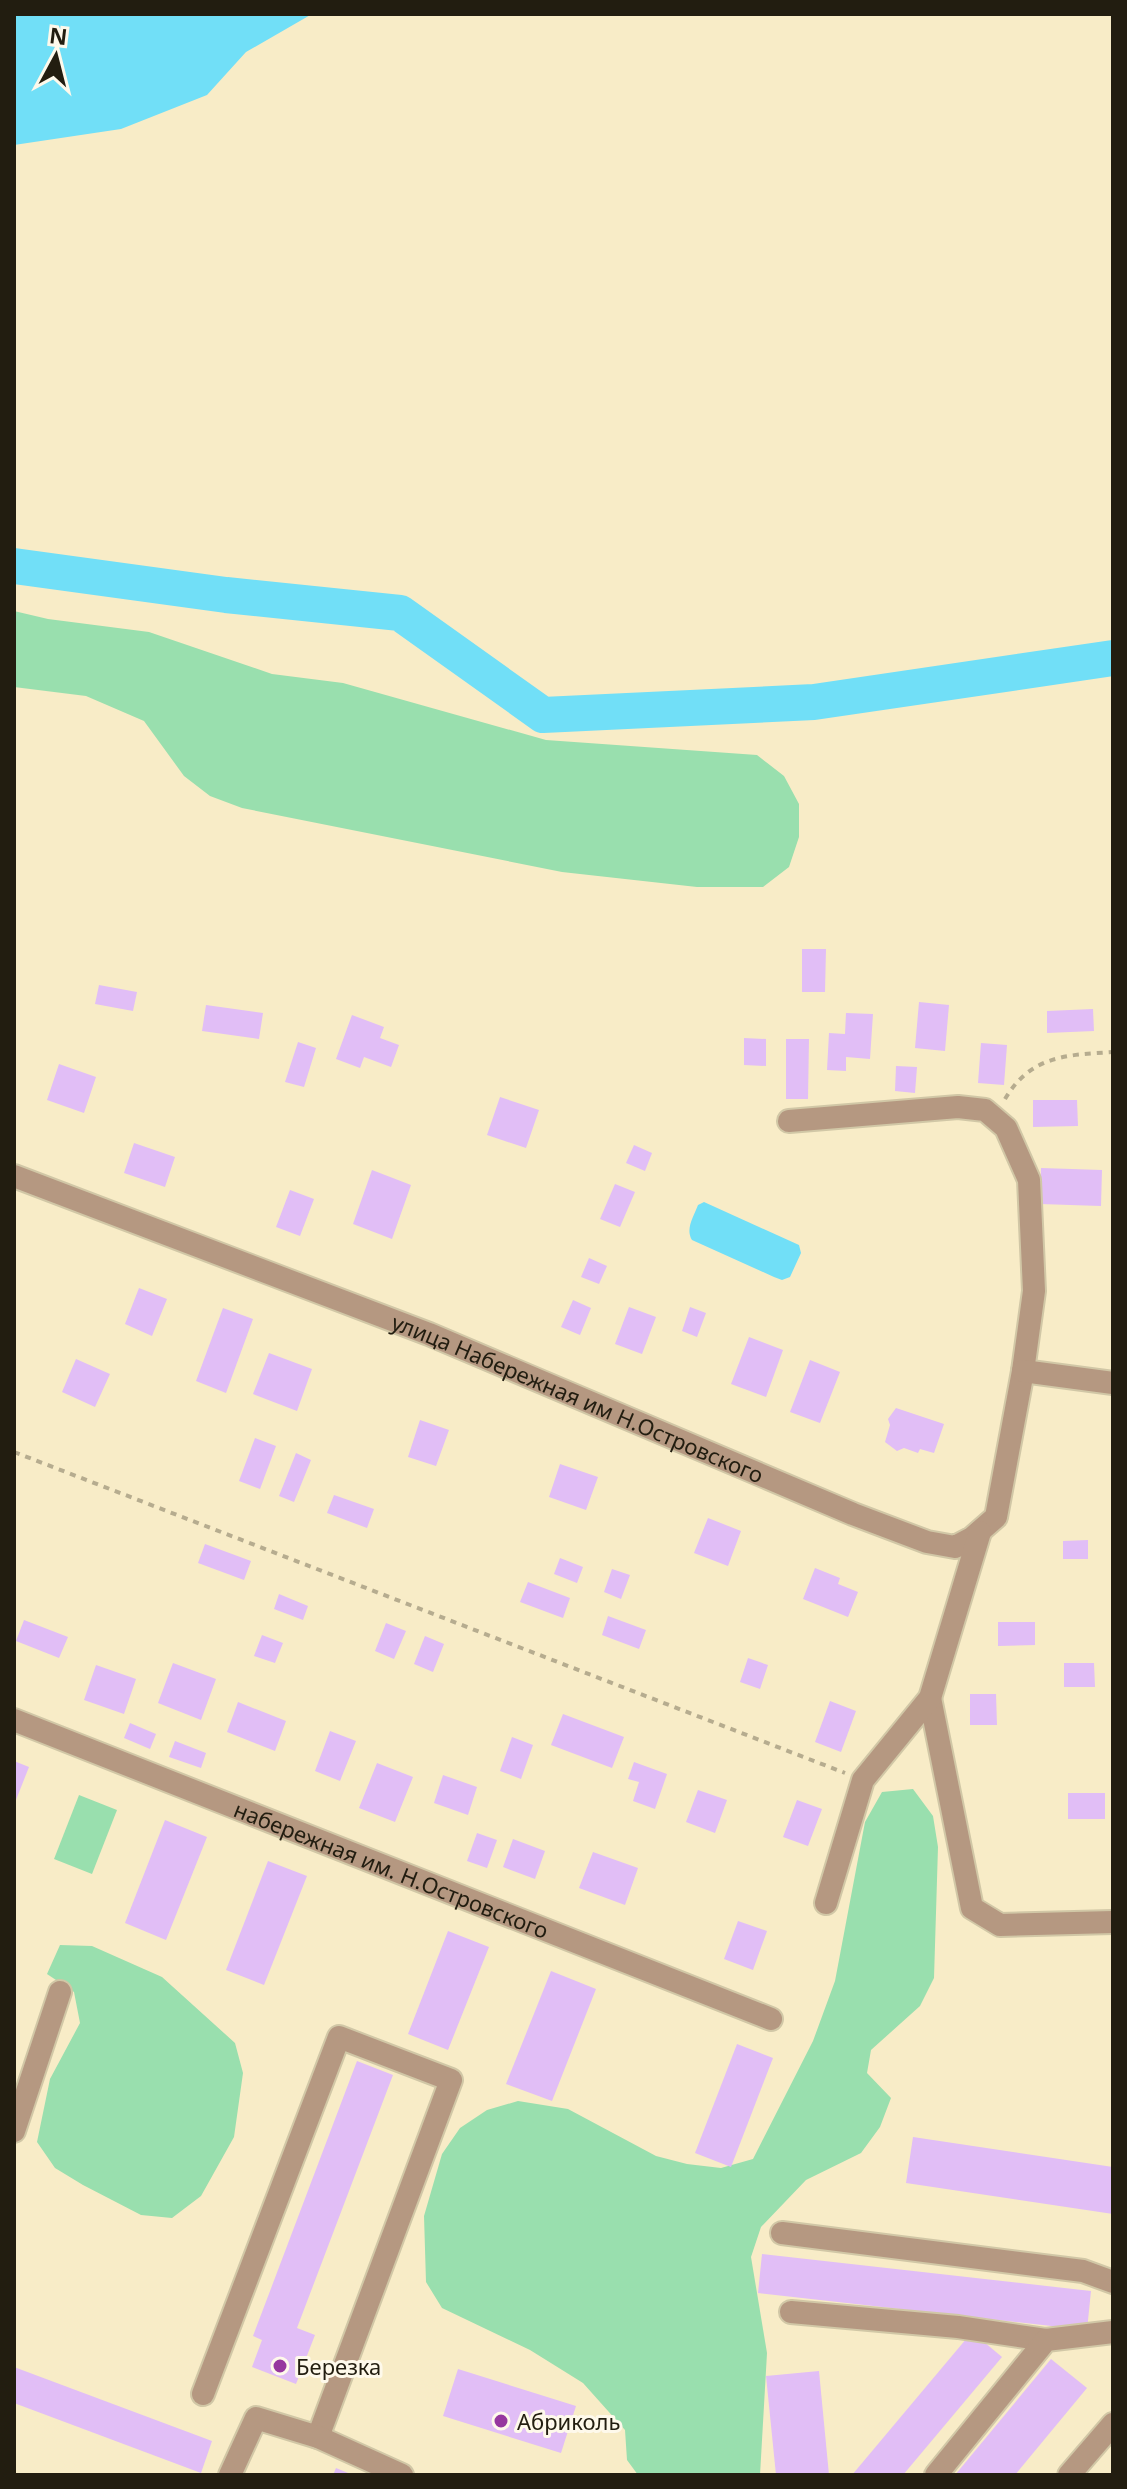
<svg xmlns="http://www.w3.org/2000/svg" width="1127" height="2489" viewBox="0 0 1127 2489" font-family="'Noto Sans',sans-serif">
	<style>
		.green { fill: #99dfae }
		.water { fill: #71dff7 }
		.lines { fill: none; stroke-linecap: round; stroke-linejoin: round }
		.river { stroke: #71dff7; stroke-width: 36 }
		.building { fill: #e1bef6 }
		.minor-casing { stroke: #d1c7a6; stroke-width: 26 }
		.path { stroke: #b6ac8f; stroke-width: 4; stroke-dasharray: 6 6; stroke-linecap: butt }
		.minor { stroke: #b59881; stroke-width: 22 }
		.poi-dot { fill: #96379f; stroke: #fef9eb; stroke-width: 3 }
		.labels { text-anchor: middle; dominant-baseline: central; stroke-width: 6; stroke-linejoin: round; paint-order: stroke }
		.street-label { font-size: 22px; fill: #221d10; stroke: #fef9eb }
		.poi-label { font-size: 22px; fill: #221d10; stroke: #fef9eb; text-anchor: start }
	</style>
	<rect width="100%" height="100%" fill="#f8ecc7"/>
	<g class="green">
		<polygon points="14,611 48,619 149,632 272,674 343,683 546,740 757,755 784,776 799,804 799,837 789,867 763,887 697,887 562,872 242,808 210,796 184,776 144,721 86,696 14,687"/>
		<polygon points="913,1789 933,1816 938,1847 934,1978 920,2006 871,2050 867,2073 891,2098 880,2127 861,2153 806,2180 761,2227 751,2257 767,2353 760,2475 638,2475 627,2460 625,2430 583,2383 530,2350 442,2308 426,2282 424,2216 442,2154 460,2128 487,2110 518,2101 568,2109 656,2156 687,2164 721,2168 753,2159 813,2041 835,1981 865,1822 882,1792"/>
		<polygon points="79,1795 117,1810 92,1874 54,1859"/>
		<polygon points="60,1945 92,1946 162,1977 235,2043 243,2073 234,2137 201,2196 172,2218 141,2215 83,2185 55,2168 37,2142 50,2079 80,2023 74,1992 47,1974"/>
	</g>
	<g class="water">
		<polygon points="14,14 312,14 246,52 207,95 121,129 14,145"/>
		<path d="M704,1202L799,1245L801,1253L790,1277L782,1280L774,1277L692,1240C685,1229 694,1216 698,1205Z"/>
	</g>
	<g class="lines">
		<polyline class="river" points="14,566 226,595 400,613 543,715 814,702 1113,658"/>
	</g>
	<g class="building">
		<polygon points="802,949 826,949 825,992 802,992"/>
		<polygon points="99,985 137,992 133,1011 95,1004"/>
		<polygon points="919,1002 949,1005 945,1051 915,1048"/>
		<polygon points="206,1005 263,1013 259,1039 202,1031"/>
		<polygon points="1093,1009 1094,1031 1047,1033 1047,1011"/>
		<polygon points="846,1013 873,1014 870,1059 846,1057 846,1071 827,1070 829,1033 845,1034"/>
		<polygon points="352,1015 384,1027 380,1038 399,1045 391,1067 364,1057 360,1068 336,1059"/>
		<polygon points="744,1038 766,1039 766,1066 744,1065"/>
		<polygon points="786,1039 809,1039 808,1099 786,1099"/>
		<polygon points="298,1042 316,1048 304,1087 285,1082"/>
		<polygon points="981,1043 1007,1045 1004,1085 978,1083"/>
		<polygon points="59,1064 96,1077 84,1113 47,1100"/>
		<polygon points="896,1066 917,1067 915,1093 895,1091"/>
		<polygon points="500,1097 539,1110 526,1148 487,1135"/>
		<polygon points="1033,1100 1077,1100 1078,1126 1033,1127"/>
		<polygon points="134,1143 175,1157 165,1187 124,1173"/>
		<polygon points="634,1145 652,1153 645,1171 626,1163"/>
		<polygon points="1041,1168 1102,1170 1101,1206 1040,1204"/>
		<polygon points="372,1170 411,1185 392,1239 353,1224"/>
		<polygon points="615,1184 635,1192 620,1227 600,1219"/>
		<polygon points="290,1190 314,1199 300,1236 276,1227"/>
		<polygon points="589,1258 607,1266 599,1284 581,1277"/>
		<polygon points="139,1288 167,1299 152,1336 125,1324"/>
		<polygon points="573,1300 591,1308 580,1335 561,1327"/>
		<polygon points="629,1307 656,1317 642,1354 615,1344"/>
		<polygon points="690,1307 706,1313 697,1337 682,1331"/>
		<polygon points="223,1308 253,1319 226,1393 196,1381"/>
		<polygon points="749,1337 783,1350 766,1397 731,1384"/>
		<polygon points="269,1353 312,1369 297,1411 253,1394"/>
		<polygon points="76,1359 110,1374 95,1407 62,1392"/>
		<polygon points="810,1360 840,1372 820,1423 790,1412"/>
		<polygon points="896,1408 944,1424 934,1453 920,1449 918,1453 904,1448 897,1451 885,1442 890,1425 888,1419"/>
		<polygon points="420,1420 449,1430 436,1466 408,1457"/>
		<polygon points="255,1438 276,1446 260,1489 239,1481"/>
		<polygon points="296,1453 311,1460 294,1502 279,1496"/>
		<polygon points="560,1464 598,1477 586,1510 549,1497"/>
		<polygon points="334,1495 374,1509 367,1528 327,1513"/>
		<polygon points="708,1518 741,1531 728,1566 694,1553"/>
		<polygon points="1088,1540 1088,1559 1063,1559 1063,1541"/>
		<polygon points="205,1544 251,1561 244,1580 198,1563"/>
		<polygon points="560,1558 583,1567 577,1583 554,1574"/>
		<polygon points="815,1568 840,1578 838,1584 858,1592 848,1617 803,1599"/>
		<polygon points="612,1569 630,1575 621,1599 604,1592"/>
		<polygon points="528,1582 570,1598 563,1618 520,1602"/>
		<polygon points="279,1594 308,1606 303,1620 274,1609"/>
		<polygon points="608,1616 646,1630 639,1649 602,1635"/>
		<polygon points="24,1620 68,1637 59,1658 16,1641"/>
		<polygon points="998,1622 1035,1622 1035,1645 998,1646"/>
		<polygon points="386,1623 406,1631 394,1659 375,1651"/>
		<polygon points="262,1635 283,1643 275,1663 254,1656"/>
		<polygon points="425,1636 444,1644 433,1672 414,1664"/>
		<polygon points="748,1658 768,1665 760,1689 740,1682"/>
		<polygon points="173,1663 216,1679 201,1720 158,1703"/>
		<polygon points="1064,1663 1094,1663 1095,1687 1064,1687"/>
		<polygon points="96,1665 136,1679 124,1714 84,1700"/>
		<polygon points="970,1694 996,1694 997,1725 970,1725"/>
		<polygon points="830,1701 856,1711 841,1752 815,1742"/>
		<polygon points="238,1702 286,1721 275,1751 227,1732"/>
		<polygon points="563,1714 624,1737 612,1768 551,1745"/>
		<polygon points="130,1723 156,1734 150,1749 124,1738"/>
		<polygon points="330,1731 356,1741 340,1781 315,1771"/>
		<polygon points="512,1737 533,1745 521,1779 500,1771"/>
		<polygon points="175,1741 206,1753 201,1768 169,1757"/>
		<polygon points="14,1761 29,1767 14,1805"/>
		<polygon points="634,1762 667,1774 655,1809 633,1801 639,1782 628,1779"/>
		<polygon points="377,1763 413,1777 395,1822 359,1808"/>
		<polygon points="443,1775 477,1787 468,1815 434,1803"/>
		<polygon points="698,1790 727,1800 715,1833 686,1822"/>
		<rect x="1068" y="1793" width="37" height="26"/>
		<polygon points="797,1800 822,1809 808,1846 783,1837"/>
		<polygon points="165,1820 207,1837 166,1940 125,1923"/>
		<polygon points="477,1833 497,1840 487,1868 467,1861"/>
		<polygon points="513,1839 545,1851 535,1879 503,1867"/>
		<polygon points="593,1852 638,1868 625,1905 579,1888"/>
		<polygon points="268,1861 307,1876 264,1985 226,1970"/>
		<polygon points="738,1921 767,1931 753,1970 724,1959"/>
		<polygon points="448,1931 489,1947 448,2050 408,2034"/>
		<polygon points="551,1971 596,1989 552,2101 506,2084"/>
		<polygon points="737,2044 773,2058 731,2167 695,2153"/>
		<polygon points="357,2061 393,2075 297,2328 315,2335 296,2384 252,2367 262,2340 253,2336"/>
		<polygon points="913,2137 1113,2167 1113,2214 906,2183"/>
		<polygon points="762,2254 1091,2291 1087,2330 758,2293"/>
		<polygon points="972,2332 1002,2357 903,2475 852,2475"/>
		<polygon points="1051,2359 1087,2388 1015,2475 955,2475"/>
		<polygon points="14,2367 212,2441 201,2473 14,2403"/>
		<polygon points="458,2369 576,2406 561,2453 443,2416"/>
		<polygon points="819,2371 829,2475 776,2475 766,2376"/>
		<polygon points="336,2468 353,2475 333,2475"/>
	</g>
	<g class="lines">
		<g class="minor-casing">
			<g id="minor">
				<path id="s1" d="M14,1176L429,1334L853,1514L927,1542L955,1547L972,1538L996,1517L1023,1371L1034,1291L1029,1180L1006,1128L985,1110L958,1107L789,1121"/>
				<polyline points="1023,1371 1113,1383"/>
				<polyline points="930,1698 972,1908 1000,1925 1113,1922"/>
				<path id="s2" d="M14,1720L771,2019"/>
				<polyline points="826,1903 863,1780 930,1698 980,1532"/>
				<polyline points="14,2131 60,1992"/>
				<polyline points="782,2233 1083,2271 1113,2282"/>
				<polyline points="791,2312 958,2327 1046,2340"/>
				<polyline points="203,2394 339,2037 451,2080 318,2437"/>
				<polyline points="230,2475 256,2418 318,2437 402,2475"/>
				<polyline points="936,2475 1046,2340 1113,2332"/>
				<polyline points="1069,2475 1113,2424"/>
			</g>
		</g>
		<g class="path">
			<path d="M1005,1099C1031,1055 1067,1055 1113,1052"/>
			<polyline points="14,1452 845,1773"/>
		</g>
		<use href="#minor" class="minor"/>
	</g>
	<g class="poi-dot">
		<circle cx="280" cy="2366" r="8"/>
		<circle cx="501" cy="2421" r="8"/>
	</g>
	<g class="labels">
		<g class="street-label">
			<text stroke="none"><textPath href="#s1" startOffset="606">улица Набережная им Н.Островского</textPath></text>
			<text stroke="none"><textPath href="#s2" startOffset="406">набережная им. Н.Островского</textPath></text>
		</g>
		<g class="poi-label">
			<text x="296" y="2366">Березка</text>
			<text x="517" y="2421">Абриколь</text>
		</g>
	</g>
	<rect width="1127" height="2489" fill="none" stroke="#221d10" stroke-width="32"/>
	<g transform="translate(56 56) rotate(7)" stroke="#fef9eb" stroke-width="6" paint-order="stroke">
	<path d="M0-6L14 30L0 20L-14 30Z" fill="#221d10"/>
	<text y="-12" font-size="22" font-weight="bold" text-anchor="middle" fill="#221d10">N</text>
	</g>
</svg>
